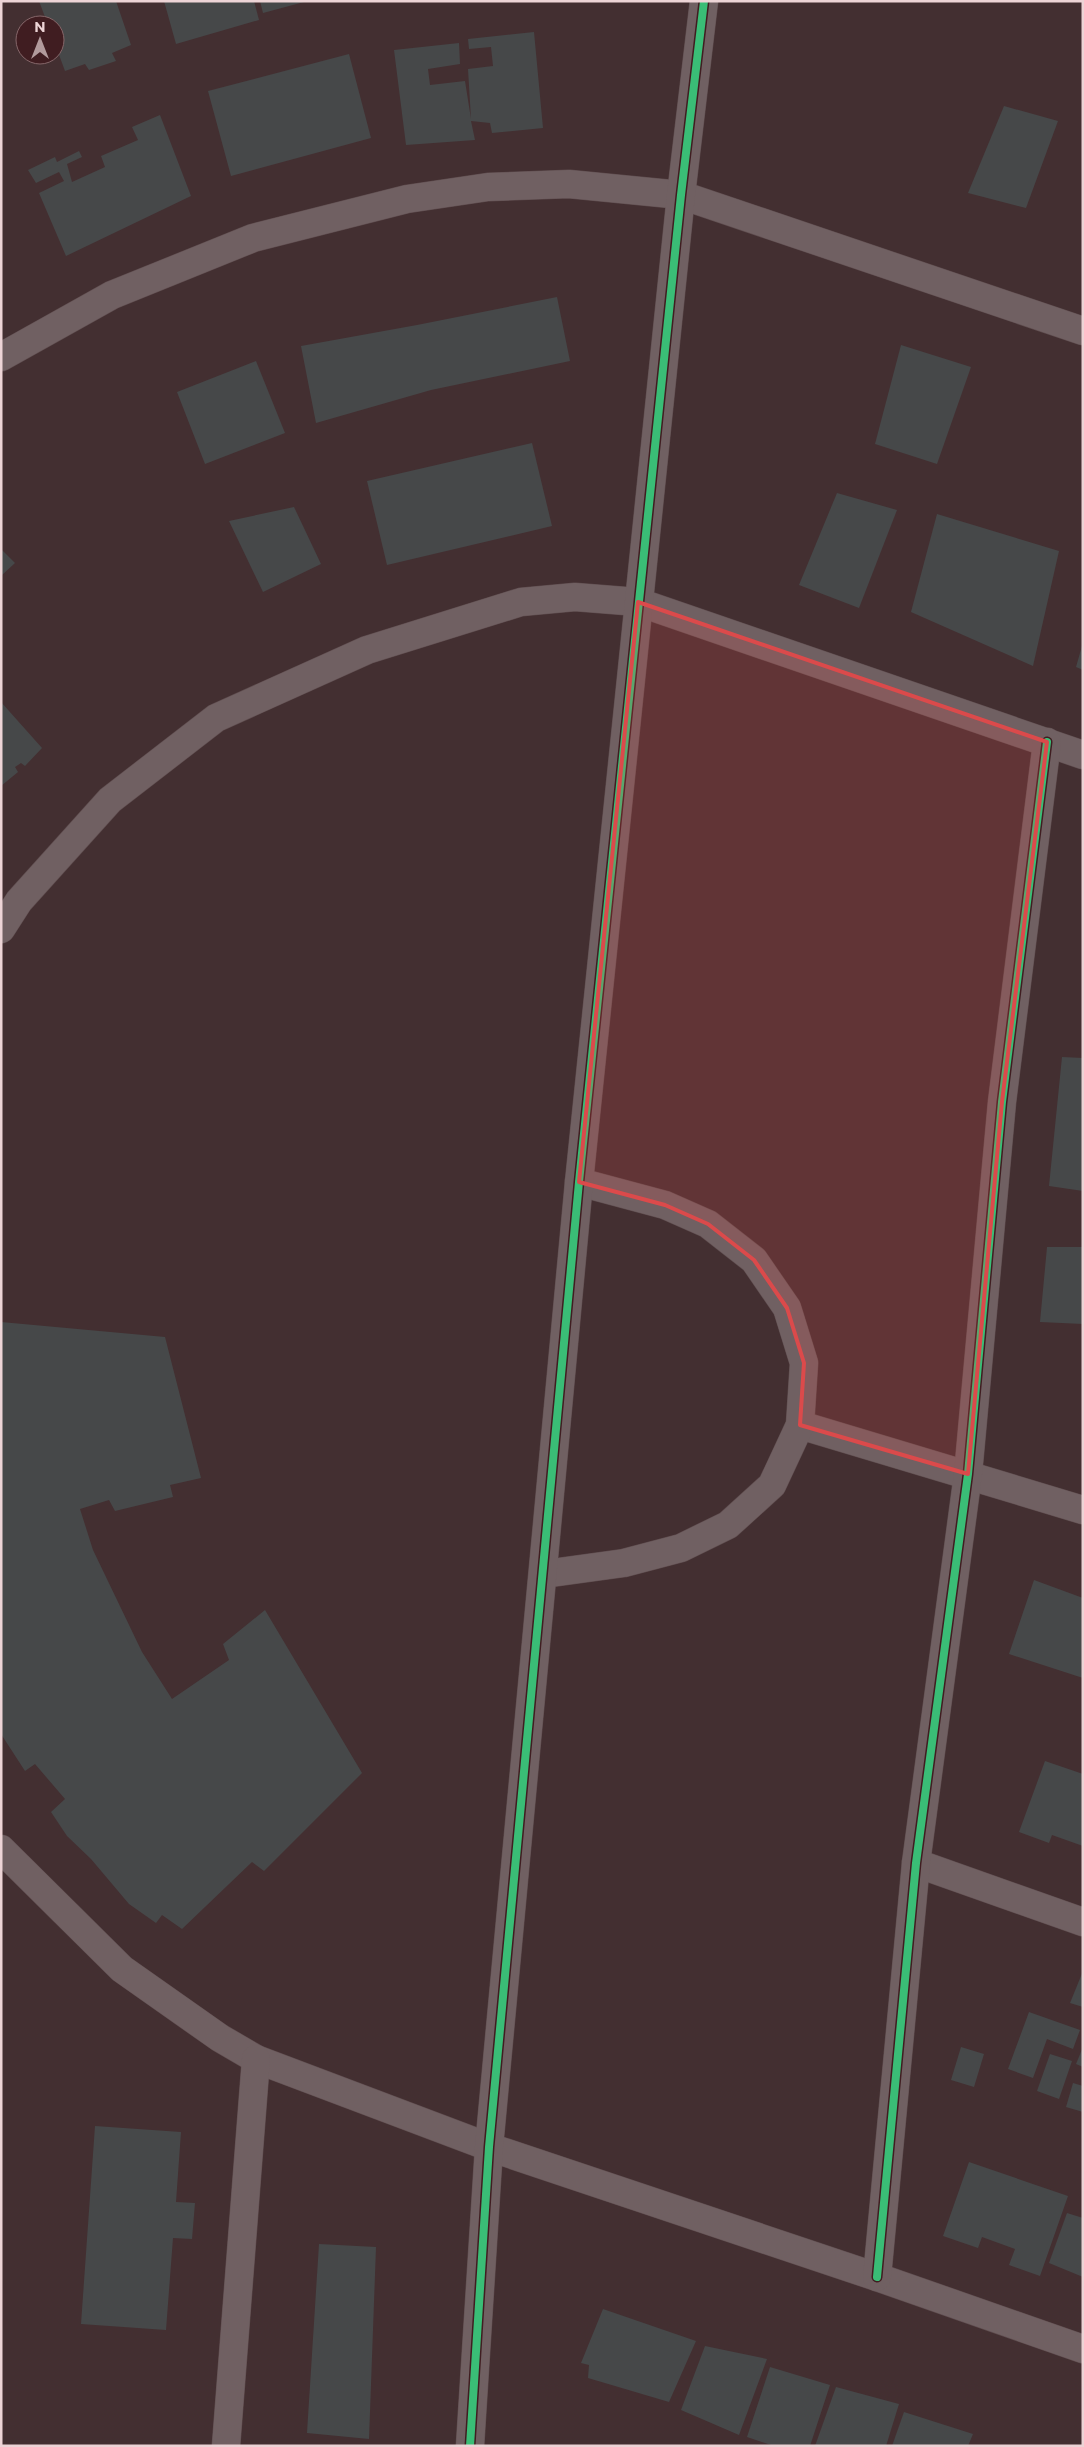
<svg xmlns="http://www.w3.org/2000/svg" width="1084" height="2447" viewBox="0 0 1084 2447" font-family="Montserrat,sans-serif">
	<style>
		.building { fill: #464849 }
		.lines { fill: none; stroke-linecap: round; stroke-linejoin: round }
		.minor-casing { stroke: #5f4d4f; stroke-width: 29 }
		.minor { stroke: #706062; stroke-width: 28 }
		.cycleway-casing { stroke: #401d21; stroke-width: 11 }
		.cycleway { stroke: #3abd76; stroke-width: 8 }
		.marked { fill: #db4a4b; fill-opacity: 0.2; stroke: #db4a4b; stroke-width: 4; stroke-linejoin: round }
	</style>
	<rect width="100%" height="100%" fill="#432f31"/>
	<g class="building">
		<polygon points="39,1 116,1 131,45 112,53 116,61 89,70 85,64 65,71 55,44 55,25 48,25"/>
		<polygon points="164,1 254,1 259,20 176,44"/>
		<polygon points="260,1 304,1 304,2 263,13"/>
		<polygon points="534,32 543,128 492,133 490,123 471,121 475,140 406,145 394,50 459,43 460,64 428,69 430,85 465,81 471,119 468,69 493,66 491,47 469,49 468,39"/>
		<polygon points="349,54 371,138 231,176 208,91"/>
		<polygon points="1004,106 1058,121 1026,208 968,193"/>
		<polygon points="160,115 191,196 66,256 39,193 64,181 59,172 36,183 28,170 55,157 57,162 79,151 82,157 67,164 72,182 105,167 101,156 138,140 132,127"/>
		<polygon points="557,297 570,361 431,390 316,423 301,346 417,325"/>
		<polygon points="901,345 971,367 937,464 875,444"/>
		<polygon points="256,361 285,433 205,464 177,392"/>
		<polygon points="532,443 552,526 387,565 367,481"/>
		<polygon points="837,493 897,510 859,608 799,585"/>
		<polygon points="294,507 321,564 263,592 229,521"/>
		<polygon points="937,514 1059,551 1033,666 911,612"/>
		<polygon points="1,549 15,563 1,576"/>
		<polygon points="1082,646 1083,646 1083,670 1076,667"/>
		<polygon points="1,702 42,748 25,766 21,763 15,767 18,772 1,786"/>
		<polygon points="1062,1057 1083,1058 1083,1191 1049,1186"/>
		<polygon points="1047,1247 1083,1247 1083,1324 1040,1322"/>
		<polygon points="1,1322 165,1337 201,1478 170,1485 173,1497 115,1511 109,1500 80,1509 93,1550 142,1652 172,1699 229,1660 223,1644 265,1610 362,1773 264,1871 252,1862 182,1929 162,1915 156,1923 129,1904 91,1859 67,1836 51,1812 65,1799 35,1764 25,1771 1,1734"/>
		<polygon points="1034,1580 1083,1598 1083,1678 1009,1654"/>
		<polygon points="1045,1761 1083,1774 1083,1846 1052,1835 1049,1843 1019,1832"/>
		<polygon points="1083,1971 1083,2007 1070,2003"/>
		<polygon points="1029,2012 1080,2030 1073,2049 1047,2039 1033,2078 1008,2069"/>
		<polygon points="961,2047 984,2054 974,2087 951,2080"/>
		<polygon points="1083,2047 1083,2067 1076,2064"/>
		<polygon points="1050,2054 1072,2061 1059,2099 1037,2091"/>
		<polygon points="1073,2083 1083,2086 1083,2112 1066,2107"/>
		<polygon points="95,2126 181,2132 176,2202 195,2203 192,2239 173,2238 166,2330 81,2324"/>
		<polygon points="969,2162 1068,2196 1040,2276 1009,2265 1015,2249 982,2237 978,2248 943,2236"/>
		<polygon points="1067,2213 1083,2218 1083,2277 1049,2263"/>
		<polygon points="319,2244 376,2247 369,2439 307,2433"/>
		<polygon points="603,2309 696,2341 669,2402 588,2378 589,2365 581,2363"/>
		<polygon points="705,2346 767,2359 739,2435 681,2410"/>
		<polygon points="770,2367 830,2385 810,2446 774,2446 747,2437"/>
		<polygon points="836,2387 899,2404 886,2446 815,2446"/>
		<polygon points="904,2412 973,2434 968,2446 892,2446"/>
	</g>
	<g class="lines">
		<g class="minor-casing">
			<g id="minor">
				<polyline points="1,357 112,295 253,238 407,199 488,187 569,184 681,195 1083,331"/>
				<polyline points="1,929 19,901 110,800 216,718 367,650 521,602 575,597 638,602 1083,755"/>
				<polyline points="800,1425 1083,1510"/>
				<polyline points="544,1574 624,1563 681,1548 728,1525 772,1485 800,1425 804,1363 787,1308 754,1260 708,1224 665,1205 579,1182"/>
				<polyline points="1,1849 122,1969 220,2038 256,2059 489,2147 877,2277 1083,2349"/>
				<polyline points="916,1863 1083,1922"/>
				<polyline points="877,2277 916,1863 968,1474 1002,1102 1047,742"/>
				<polyline points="226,2446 256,2059"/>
				<polyline points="470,2446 489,2147 579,1182 681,195 704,1"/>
			</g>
		</g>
		<use href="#minor" class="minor"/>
		<g class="cycleway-casing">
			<g id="cycleway">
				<polyline points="877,2277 916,1863 968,1474 1002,1102 1047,742"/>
				<polyline points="470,2446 489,2147 579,1182 681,195 704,1"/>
			</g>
		</g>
		<use href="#cycleway" class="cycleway"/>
	</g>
	<path class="marked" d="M638,602L1047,742L1002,1102L968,1474L800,1425L804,1363L787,1308L754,1260L708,1224L665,1205L579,1182Z"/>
	<rect width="1084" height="2447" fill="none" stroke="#edd4d6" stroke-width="5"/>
	<g transform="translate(40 40)"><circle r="24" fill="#401d21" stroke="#856669"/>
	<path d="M0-4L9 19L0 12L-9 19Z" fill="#b29a9c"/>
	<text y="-8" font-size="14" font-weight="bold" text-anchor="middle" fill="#edd4d6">N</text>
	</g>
</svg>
